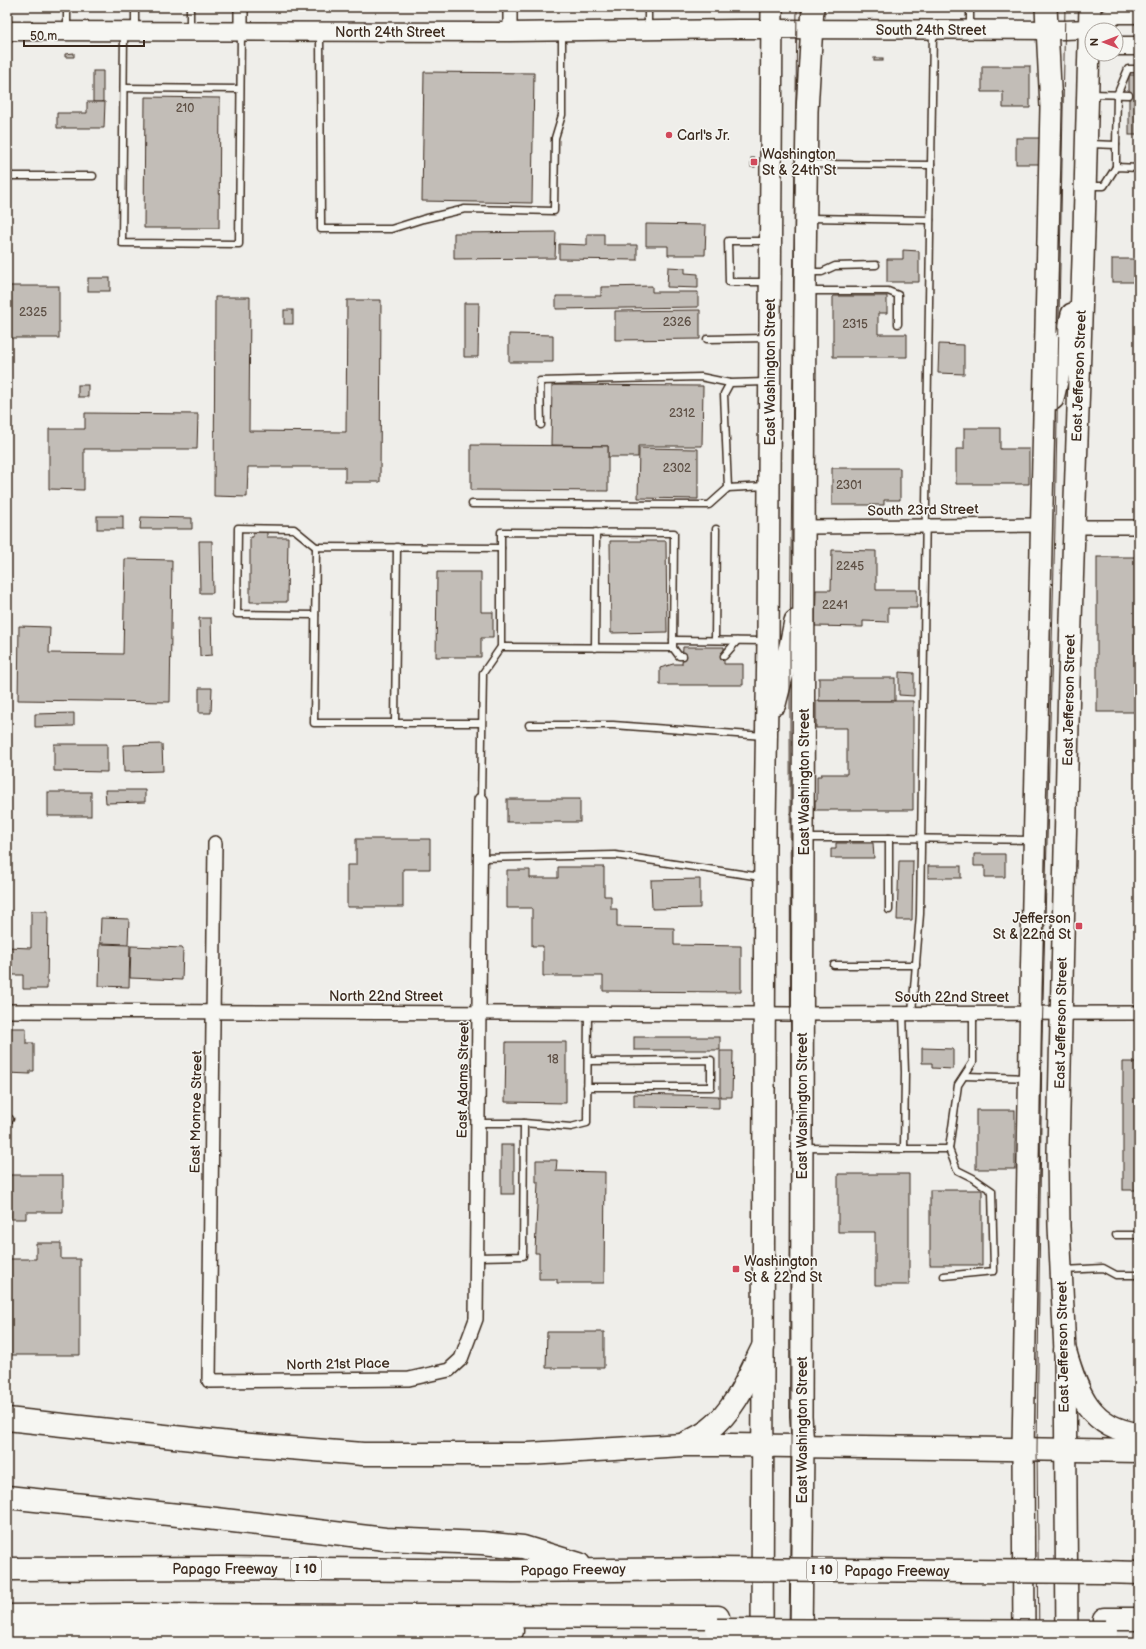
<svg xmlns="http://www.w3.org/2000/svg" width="1146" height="1649" viewBox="0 0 1146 1649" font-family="'Balsamiq Sans',sans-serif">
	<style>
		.building { fill: #c2bdb7; stroke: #3b2a1e }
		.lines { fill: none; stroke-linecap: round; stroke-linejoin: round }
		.lane-casing { stroke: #3b2a1e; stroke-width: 9 }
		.street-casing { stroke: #3b2a1e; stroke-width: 16 }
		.secondary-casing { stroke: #3b2a1e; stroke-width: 21 }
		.primary-casing { stroke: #3b2a1e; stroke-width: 24 }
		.highway-casing { stroke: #3b2a1e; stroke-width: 25 }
		.lane { stroke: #f6f6f2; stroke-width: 6 }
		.street { stroke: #f6f6f2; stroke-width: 13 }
		.secondary { stroke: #f6f6f2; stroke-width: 18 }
		.primary { stroke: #f6f6f2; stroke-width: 21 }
		.highway { stroke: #f6f6f2; stroke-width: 22 }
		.tram { stroke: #3b2a1e; stroke-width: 1 }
		.highway-bridge-casing { stroke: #3b2a1e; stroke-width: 25; stroke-linecap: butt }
		.highway-bridge { stroke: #f6f6f2; stroke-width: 22 }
		.poi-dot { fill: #d1495b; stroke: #f6f6f2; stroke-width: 1.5 }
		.labels { text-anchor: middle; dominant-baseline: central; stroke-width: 3; stroke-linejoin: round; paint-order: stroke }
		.number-label { font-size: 12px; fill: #5d4f44 }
		.shield { fill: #f6f6f2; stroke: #73675e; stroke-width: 1 }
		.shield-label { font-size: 13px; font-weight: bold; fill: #3b2a1e }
		.street-label { font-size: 14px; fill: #3b2a1e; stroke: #f6f6f2 }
		.poi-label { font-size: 14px; fill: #3b2a1e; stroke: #f6f6f2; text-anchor: start }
	</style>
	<rect width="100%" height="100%" fill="#efeeea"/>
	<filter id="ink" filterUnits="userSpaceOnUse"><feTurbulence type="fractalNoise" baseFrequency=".025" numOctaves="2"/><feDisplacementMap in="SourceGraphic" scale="8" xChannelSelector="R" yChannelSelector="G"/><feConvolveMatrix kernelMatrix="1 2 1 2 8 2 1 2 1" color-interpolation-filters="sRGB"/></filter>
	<g filter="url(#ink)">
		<g class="building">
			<polygon points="74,53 74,57 65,57 65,54"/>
			<rect x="874" y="58" width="9" height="3"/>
			<polygon points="982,66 1030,66 1030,108 1003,108 1003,92 982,92"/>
			<rect x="93" y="71" width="10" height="31"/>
			<polygon points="424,72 534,73 532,203 422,201"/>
			<rect x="1129" y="75" width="10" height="60"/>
			<polygon points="145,97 220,98 219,228 144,228"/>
			<polygon points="87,102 105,102 104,128 57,128 57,113 87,113"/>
			<rect x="1016" y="138" width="24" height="26"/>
			<rect x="751" y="158" width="4" height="9"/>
			<polygon points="646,224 706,225 705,255 668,255 668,246 646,246"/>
			<polygon points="556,232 555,258 454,259 454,233"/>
			<polygon points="587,234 604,234 604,245 637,245 637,260 559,259 559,244 587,245"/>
			<polygon points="903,250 919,251 919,282 887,282 887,259 903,259"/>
			<rect x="1112" y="259" width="27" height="23"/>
			<polygon points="668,267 685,268 685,273 698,274 698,288 667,287"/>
			<rect x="88" y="278" width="22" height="13"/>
			<rect x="7" y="286" width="52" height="52"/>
			<polygon points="652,286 652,292 698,292 698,307 556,309 556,296 601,296 601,287"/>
			<polygon points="833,296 887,296 887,313 878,313 878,334 907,334 907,357 833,357"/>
			<polygon points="215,297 250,297 249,431 346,432 347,300 381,300 380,482 345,482 345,467 248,467 247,497 214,496"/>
			<polygon points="464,303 479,303 478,357 464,357"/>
			<rect x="284" y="310" width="9" height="14"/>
			<polygon points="700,310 700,339 615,340 615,311"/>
			<polygon points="509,334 553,335 553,362 509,362"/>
			<polygon points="939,344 964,345 964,374 938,373"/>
			<rect x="78" y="385" width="10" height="12"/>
			<polygon points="552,385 703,386 702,446 638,446 638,457 608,457 608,446 551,445"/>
			<polygon points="85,413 198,414 197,449 84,449 84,490 49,489 49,429 85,429"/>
			<polygon points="964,428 1000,428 1000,449 1029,449 1029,484 956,484 956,449 964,449"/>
			<polygon points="471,445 608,446 608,491 471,490"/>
			<polygon points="639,448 698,449 698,499 638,498"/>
			<polygon points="832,468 900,468 900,500 884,500 884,505 832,505"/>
			<rect x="97" y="516" width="26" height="13"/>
			<polygon points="141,517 192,518 192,529 140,529"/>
			<polygon points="253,531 267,531 267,537 288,537 287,602 250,602 250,537 253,537"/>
			<polygon points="199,541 212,541 213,593 200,593"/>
			<polygon points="610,541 666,541 667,632 611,633"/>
			<polygon points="832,550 876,551 876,590 917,590 917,608 888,608 888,622 863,621 863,627 815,626 816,590 831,590"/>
			<rect x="1097" y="557" width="42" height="155"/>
			<polygon points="125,559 172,560 170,702 18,700 19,626 50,627 49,653 123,654"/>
			<polygon points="437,572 481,572 481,612 493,612 493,638 481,638 481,657 436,657"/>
			<polygon points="199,618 211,618 212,655 200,656"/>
			<polygon points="683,647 724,647 724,664 743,664 743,685 660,685 660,668 673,664 682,664"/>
			<polygon points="899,672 914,673 914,696 899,695"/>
			<rect x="819" y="678" width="76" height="23"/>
			<polygon points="199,688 212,688 211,713 199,713"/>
			<polygon points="816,701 913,701 913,810 815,810 815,800 817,800 817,776 821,776 821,774 847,774 847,728 816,728"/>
			<polygon points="74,713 74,726 35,727 35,714"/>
			<polygon points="54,744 107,744 107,772 54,771"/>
			<polygon points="162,744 163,771 124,772 123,745"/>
			<polygon points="105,790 145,790 145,802 106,803"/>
			<rect x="48" y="792" width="43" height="24"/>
			<rect x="507" y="799" width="73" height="23"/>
			<polygon points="356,839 430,839 430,869 403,869 403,907 347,907 347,865 356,865"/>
			<polygon points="836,843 873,843 874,858 831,858 831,849 836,849"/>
			<polygon points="974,854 1005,854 1005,877 985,877 985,866 974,866"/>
			<polygon points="899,861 913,861 912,920 897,920"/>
			<rect x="928" y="866" width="33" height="12"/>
			<polygon points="558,867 604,867 604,896 611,896 611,909 617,909 617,927 674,928 674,945 741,946 741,992 603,991 603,976 543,976 543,946 532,946 532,908 507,908 507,870 530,870 530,878 558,878"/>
			<polygon points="700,879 700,908 652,909 651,880"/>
			<polygon points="31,911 48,911 47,989 23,989 23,975 7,975 7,947 31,948"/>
			<polygon points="101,918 129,919 128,944 100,943"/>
			<polygon points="100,944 130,945 129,987 99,986"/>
			<polygon points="131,946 183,948 182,980 130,978"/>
			<polygon points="7,1028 26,1028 26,1043 34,1043 34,1071 30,1071 30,1074 7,1073"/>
			<rect x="634" y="1037" width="86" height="13"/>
			<polygon points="506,1042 566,1042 566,1103 505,1102"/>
			<polygon points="922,1048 953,1049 953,1069 932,1068 932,1063 922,1063"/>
			<polygon points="720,1051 733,1051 732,1097 720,1097"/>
			<rect x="1123" y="1062" width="16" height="128"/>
			<polygon points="634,1094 719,1096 719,1108 634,1107"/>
			<rect x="976" y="1110" width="39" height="59"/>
			<rect x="501" y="1145" width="13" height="49"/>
			<polygon points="536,1160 557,1160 556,1171 605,1172 604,1283 557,1283 557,1279 539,1279 539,1253 535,1253 538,1182 536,1182"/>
			<polygon points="838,1174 909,1174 909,1285 875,1285 875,1232 838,1232"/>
			<polygon points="7,1175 63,1175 63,1212 26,1212 26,1219 10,1219 10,1212 7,1212"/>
			<rect x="930" y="1190" width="52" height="75"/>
			<polygon points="36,1243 61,1243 61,1259 80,1259 80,1355 7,1355 7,1259 36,1259"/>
			<polygon points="547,1332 604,1332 604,1368 546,1368"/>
		</g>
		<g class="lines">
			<g class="lane-casing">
				<g id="lane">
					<polyline points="190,7 190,30"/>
					<polyline points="648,7 648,29"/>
					<polyline points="970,7 970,27"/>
					<polyline points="67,29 67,7"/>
					<polyline points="135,29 135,7"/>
					<polyline points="124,33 122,243 239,244 241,33"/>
					<polyline points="320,33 321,229 391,229 423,219 465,209 554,211 555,138 562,115 562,33"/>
					<polyline points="124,88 240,89"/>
					<polyline points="1091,94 1129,95"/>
					<polyline points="1090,144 1116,145 1116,167"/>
					<polyline points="1116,145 1117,95 1128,69 1139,69"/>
					<polyline points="810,164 931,165"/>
					<polyline points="7,176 93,176"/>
					<polyline points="1089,186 1104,186 1116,167 1139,168"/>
					<polyline points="809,218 930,220"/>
					<polyline points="809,272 822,272 835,266 876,265"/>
					<polyline points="767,282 729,282 728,241 767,241"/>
					<polyline points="809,291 888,291 898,295 898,324"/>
					<polyline points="707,339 768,338"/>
					<polyline points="541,425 540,381 701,377 730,383"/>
					<polyline points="766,486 728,488 724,394 730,383 766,382"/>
					<polyline points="472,504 709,505 728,488"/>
					<polyline points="501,548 501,532 674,533 673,648 679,656 683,656"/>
					<polyline points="315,615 237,614 238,528 294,529 316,547"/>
					<polyline points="673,640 765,641"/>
					<polyline points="715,640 716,529"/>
					<polyline points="501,647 673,648"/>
					<polyline points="595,648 596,532"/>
					<polyline points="724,656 737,641"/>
					<polyline points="395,723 397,547"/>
					<polyline points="529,725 613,725 764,736"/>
					<polyline points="481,800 483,673 501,647 501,548 316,547 314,723 482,723"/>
					<polyline points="807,838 889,838 889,910"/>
					<polyline points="889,838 1032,840"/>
					<polyline points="480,858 615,855 761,877"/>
					<polyline points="834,965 916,965"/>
					<polyline points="912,1013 920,914 933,31"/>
					<polyline points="965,1076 1027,1078"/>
					<polyline points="587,1087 711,1087 711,1060 588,1061"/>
					<polyline points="7,1119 10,1119"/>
					<polyline points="524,1123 571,1127 587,1123 588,1012"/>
					<polyline points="804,1148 904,1149 905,1072 903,1013"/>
					<polyline points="904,1149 949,1149 958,1085 973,1062 973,1013"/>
					<polyline points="1116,1235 1139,1235"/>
					<polyline points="477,1257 523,1256 524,1123 478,1123"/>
					<polyline points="1064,1270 1103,1268 1116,1275 1139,1275"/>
					<polyline points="944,1276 994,1271 992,1191 973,1178 957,1170 949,1149"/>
				</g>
			</g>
			<g class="street-casing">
				<g id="street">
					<polyline points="241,7 241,31"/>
					<polyline points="510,32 510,7"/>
					<polyline points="805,527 1040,525"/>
					<polyline points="1074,527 1139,527"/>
					<polyline points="215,843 209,1381 409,1379 449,1370 461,1359 476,1319 481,800"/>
					<polyline points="7,1011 791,1014 1139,1013"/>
				</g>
			</g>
			<g class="secondary-casing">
				<g id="secondary">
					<polyline points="7,31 510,32 739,29 1064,30 1089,29 1117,14 1139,14"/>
					<polyline points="1116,46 1139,46"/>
				</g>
			</g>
			<g class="primary-casing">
				<g id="primary">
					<polyline points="1053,399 1072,314"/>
					<polyline points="775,704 790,646 795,621"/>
					<polyline points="762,1642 765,824 768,641 772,7"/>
					<polyline points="801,1642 803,1446 801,1416 805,272 807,111 813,7"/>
					<polyline points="1024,1642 1023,1449 1031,989 1051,107 1046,7"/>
					<polyline points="1067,1642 1065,1351 1059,1226 1058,1152 1069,680 1084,230 1090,7"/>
				</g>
			</g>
			<g class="highway-casing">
				<g id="highway">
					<path d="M1065,1351C1077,1392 1090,1429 1139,1434"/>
					<polyline points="7,1419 239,1444 363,1454 528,1454 683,1445 731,1445 1139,1451"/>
					<path d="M684,1444C692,1440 701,1436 709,1430C736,1409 748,1377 763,1347"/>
					<polyline points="7,1497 216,1519 385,1539 482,1543 523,1547 579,1564"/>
					<polyline points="7,1569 223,1568 514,1571 713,1569"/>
					<polyline points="1103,1572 1139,1573"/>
					<polyline points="7,1616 128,1615 718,1617"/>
					<polyline points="1104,1619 1139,1619"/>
					<polyline points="7,1632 512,1631"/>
				</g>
			</g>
			<use href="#lane" class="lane"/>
			<use href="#street" class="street"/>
			<use href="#secondary" class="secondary"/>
			<use href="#primary" class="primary"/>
			<use href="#highway" class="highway"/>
			<g class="tram">
				<polyline points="789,1642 791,1445 790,646 797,7"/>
				<polyline points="1039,1642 1037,1450 1042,1041 1055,525 1065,7"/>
			</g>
			<g class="highway-bridge-casing">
				<g id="highway-bridge">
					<polyline points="713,1569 1103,1572"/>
					<polyline points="717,1630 1106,1632"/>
				</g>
			</g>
			<use href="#highway-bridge" class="highway-bridge"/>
		</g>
	</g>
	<g class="poi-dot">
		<circle cx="669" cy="135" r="4"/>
		<rect x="750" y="158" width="8" height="8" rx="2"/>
		<rect x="1075" y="922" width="8" height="8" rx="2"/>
		<rect x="732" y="1265" width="8" height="8" rx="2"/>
	</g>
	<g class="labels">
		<g class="number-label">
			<text x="185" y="108">210</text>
			<text x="33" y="312">2325</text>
			<text x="677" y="322">2326</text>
			<text x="855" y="324">2315</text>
			<text x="682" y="413">2312</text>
			<text x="677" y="468">2302</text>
			<text x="849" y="485">2301</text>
			<text x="850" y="566">2245</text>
			<text x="835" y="605">2241</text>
			<text x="553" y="1059">18</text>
		</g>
		<g class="shield">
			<rect x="291" y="1558" width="30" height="22" rx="3"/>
			<rect x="807" y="1559" width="30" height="22" rx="3"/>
		</g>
		<g class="shield-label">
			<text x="306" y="1569">I 10</text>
			<text x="822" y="1570">I 10</text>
		</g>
		<g class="street-label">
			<text x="931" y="30">South 24th Street</text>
			<text x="390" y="32">North 24th Street</text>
			<text transform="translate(770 372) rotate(-90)">East Washington Street</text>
			<text transform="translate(1079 376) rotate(-88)">East Jefferson Street</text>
			<text transform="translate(923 510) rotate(-1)">South 23rd Street</text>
			<text transform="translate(1069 700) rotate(-89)">East Jefferson Street</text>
			<text transform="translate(804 782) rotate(-90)">East Washington Street</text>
			<text x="386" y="996">North 22nd Street</text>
			<text x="952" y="997">South 22nd Street</text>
			<text transform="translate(1061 1023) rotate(-89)">East Jefferson Street</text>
			<text transform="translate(463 1080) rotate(-89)">East Adams Street</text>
			<text transform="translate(802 1106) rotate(-90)">East Washington Street</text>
			<text transform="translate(196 1112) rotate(-89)">East Monroe Street</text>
			<text transform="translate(1063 1347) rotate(-91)">East Jefferson Street</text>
			<text transform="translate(338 1364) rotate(-1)">North 21st Place</text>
			<text transform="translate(802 1430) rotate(-90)">East Washington Street</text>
			<text x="225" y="1569">Papago Freeway</text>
			<text transform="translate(573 1570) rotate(-1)">Papago Freeway</text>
			<text x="897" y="1571">Papago Freeway</text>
		</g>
		<g class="poi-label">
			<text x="677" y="135">Carl's Jr.</text>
			<text x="762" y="154">Washington<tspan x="762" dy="16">St &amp; 24th St</tspan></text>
			<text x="1071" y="918" text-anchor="end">Jefferson<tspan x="1071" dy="16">St &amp; 22nd St</tspan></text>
			<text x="744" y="1261">Washington<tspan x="744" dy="16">St &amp; 22nd St</tspan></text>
		</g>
	</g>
	<rect width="1146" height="1649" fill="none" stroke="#f6f6f2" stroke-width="24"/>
	<rect x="12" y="12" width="1122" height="1625" fill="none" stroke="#3b2a1e" stroke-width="1.5" filter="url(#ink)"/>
	<g transform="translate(1104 42) rotate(270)"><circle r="19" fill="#f6f6f2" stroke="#aba49d"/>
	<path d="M0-3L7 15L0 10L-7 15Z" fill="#d1495b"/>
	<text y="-6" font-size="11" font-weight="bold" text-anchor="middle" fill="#3b2a1e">N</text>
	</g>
	<path d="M24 40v6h120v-6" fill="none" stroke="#3b2a1e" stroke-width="2"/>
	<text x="30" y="40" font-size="12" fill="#3b2a1e" stroke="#f6f6f2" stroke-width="3" paint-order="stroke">50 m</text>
</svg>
